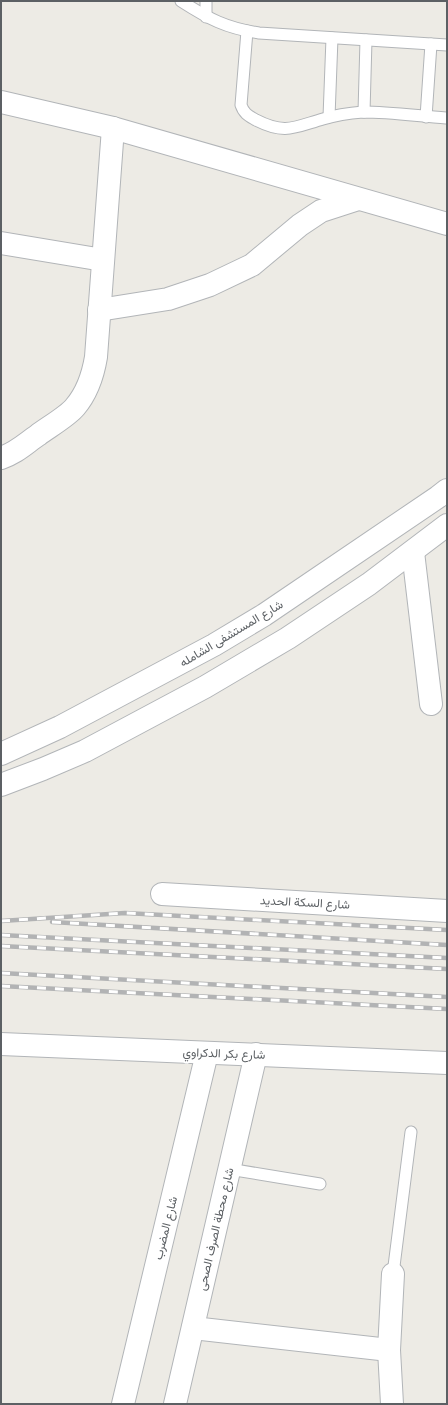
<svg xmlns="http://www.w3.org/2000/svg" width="448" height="1405" viewBox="0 0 448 1405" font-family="'Open Sans',Vazirmatn,sans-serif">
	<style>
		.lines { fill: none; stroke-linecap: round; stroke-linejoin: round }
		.service-casing { stroke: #b2b5b8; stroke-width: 13 }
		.minor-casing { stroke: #b2b5b8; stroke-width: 24 }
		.service { stroke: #fff; stroke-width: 11 }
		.minor { stroke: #fff; stroke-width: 22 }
		.rail-casing { stroke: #b2b3b4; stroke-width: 4.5 }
		.rail { stroke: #fff; stroke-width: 3; stroke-dasharray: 9; stroke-linecap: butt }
		.labels { text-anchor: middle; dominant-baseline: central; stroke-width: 4; stroke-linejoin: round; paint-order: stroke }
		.street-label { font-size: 12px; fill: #5c6064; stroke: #fff }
	</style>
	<rect width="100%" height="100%" fill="#edebe5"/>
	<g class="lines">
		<g class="service-casing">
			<g id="service">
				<path d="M181,1C209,19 226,28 259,33L447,45"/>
				<polyline points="206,17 206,1"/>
				<path d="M247,31L241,105C244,114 249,116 256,120C285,135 295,127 323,119C336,115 350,113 363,112C390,112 418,116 446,118"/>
				<polyline points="364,112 366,40"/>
				<polyline points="329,117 332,38"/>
				<polyline points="426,117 431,44"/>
				<polyline points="229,1169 320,1184"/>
				<polyline points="393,1274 411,1132"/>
			</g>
		</g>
		<g class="minor-casing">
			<g id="minor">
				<polyline points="1,102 113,128 447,224"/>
				<polyline points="1,243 103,260"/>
				<polyline points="99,310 168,299 210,285 252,265 300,225 321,211 358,199"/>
				<path d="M1,458C16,453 25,444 38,435C47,428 68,416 75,407C87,393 93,375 96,357L113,128"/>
				<polyline points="413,552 431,704"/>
				<polyline points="1,754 60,727 214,645 264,615 438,497 447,490"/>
				<polyline points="1,785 43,769 85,751 205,687 288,638 369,584 447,525"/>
				<polyline points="162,894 447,911"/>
				<polyline points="1,1044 447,1063"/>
				<polyline points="193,1328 389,1350"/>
				<polyline points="123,1404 207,1053"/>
				<polyline points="175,1404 256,1054"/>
				<polyline points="392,1404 389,1350 393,1274"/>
			</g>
		</g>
		<use href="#service" class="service"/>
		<use href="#minor" class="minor"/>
		<g class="rail-casing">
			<g id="rail">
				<polyline points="1,921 125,913 447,930"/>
				<polyline points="52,922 447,945"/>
				<polyline points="1,935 447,958"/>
				<polyline points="1,946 447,969"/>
				<polyline points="1,973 447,997"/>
				<polyline points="1,986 447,1009"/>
			</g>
		</g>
		<use href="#rail" class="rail"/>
	</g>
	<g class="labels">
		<g class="street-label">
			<text transform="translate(231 633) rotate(-31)">شارع المستشفى الشامله</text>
			<text transform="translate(305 902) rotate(3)">شارع السكة الحديد</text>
			<text transform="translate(224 1053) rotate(2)">شارع بكر الدكراوي</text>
			<text transform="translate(165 1228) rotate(-76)">شارع المضرب</text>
			<text transform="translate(215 1229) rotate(-77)">شارع محطة الصرف الصحى</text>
		</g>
	</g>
	<rect width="448" height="1405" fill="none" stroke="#5c6064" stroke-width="4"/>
</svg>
